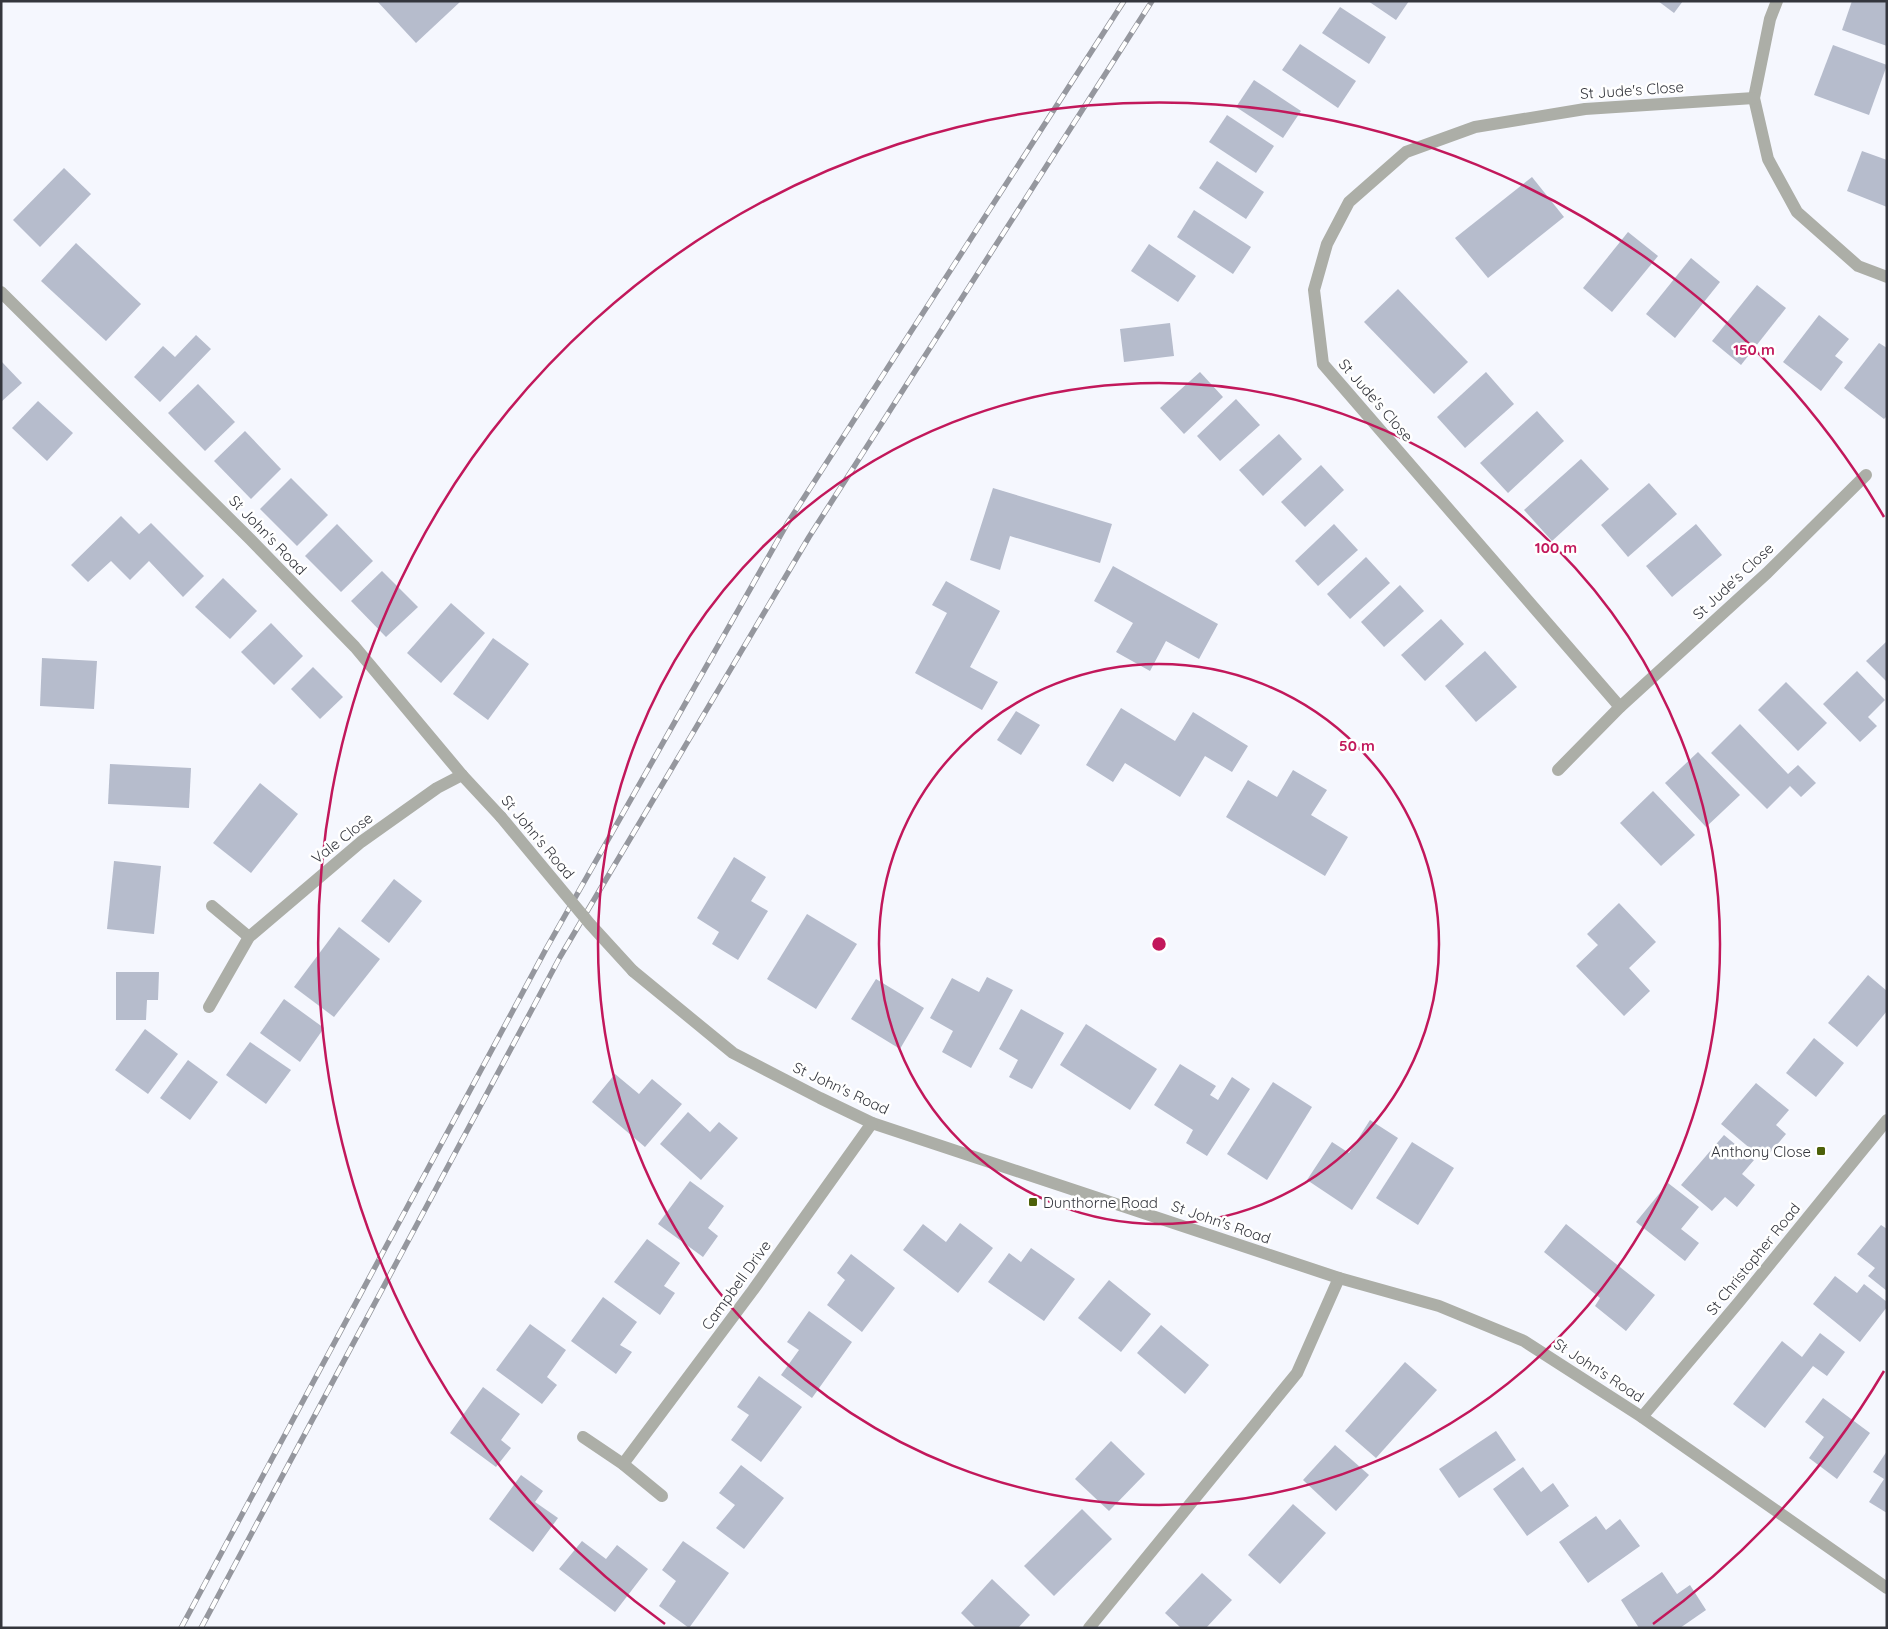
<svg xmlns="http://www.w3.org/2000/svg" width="1888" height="1629" viewBox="0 0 1888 1629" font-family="Quicksand,sans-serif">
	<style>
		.building { fill: #b6bccc }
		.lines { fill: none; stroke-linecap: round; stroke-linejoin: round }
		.minor { stroke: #acaea7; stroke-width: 12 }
		.rail-casing { stroke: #95979e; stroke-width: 5.5 }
		.rail { stroke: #fff; stroke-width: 4; stroke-dasharray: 11; stroke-linecap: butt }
		.minor-bridge { stroke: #acaea7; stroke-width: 12 }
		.ring { fill: none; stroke: #c2185b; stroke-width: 2.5 }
		.poi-dot { fill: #4d6109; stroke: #fff; stroke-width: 2 }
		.labels { text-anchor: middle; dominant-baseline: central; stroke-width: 5; stroke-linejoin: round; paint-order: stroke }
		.street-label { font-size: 15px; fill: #34363d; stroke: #fff }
		.poi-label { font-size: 15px; fill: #34363d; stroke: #fff; text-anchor: end }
		.centre { fill: #c2185b; stroke: #fff; stroke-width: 2.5 }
		.ring-label { font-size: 15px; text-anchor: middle; font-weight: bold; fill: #c2185b; stroke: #fff; stroke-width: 5; stroke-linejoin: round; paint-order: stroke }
	</style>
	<rect width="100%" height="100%" fill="#f5f7fe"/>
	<g class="building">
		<polygon points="377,1 461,1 416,43"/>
		<polygon points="1368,1 1409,1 1396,20"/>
		<polygon points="1658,1 1683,1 1674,13"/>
		<polygon points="1852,1 1887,1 1887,46 1842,30"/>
		<polygon points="1340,7 1386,37 1369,64 1322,33"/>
		<polygon points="1300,44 1356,81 1338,108 1282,70"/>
		<polygon points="1833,45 1887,65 1869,115 1814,95"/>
		<polygon points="1254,80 1301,111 1283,138 1236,107"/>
		<polygon points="1227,115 1274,146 1256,173 1209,142"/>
		<polygon points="1862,151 1887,160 1887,207 1847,191"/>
		<polygon points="1217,161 1264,192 1246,219 1199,188"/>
		<polygon points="64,168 91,194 40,247 13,220"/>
		<polygon points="1532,177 1564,217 1488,278 1455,238"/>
		<polygon points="1194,210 1251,247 1233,274 1177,237"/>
		<polygon points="1628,232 1658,256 1612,312 1583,288"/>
		<polygon points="76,243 141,304 106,341 41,281"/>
		<polygon points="1149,244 1196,276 1178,302 1131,271"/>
		<polygon points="1691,258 1720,282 1675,338 1646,314"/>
		<polygon points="1757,285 1786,308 1741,365 1712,341"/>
		<polygon points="1398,289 1468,362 1434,394 1364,322"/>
		<polygon points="1819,315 1849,339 1835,356 1843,362 1821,391 1783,362"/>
		<polygon points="1170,323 1174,356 1124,362 1120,329"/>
		<polygon points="196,335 211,349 160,402 134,377 163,346 175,357"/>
		<polygon points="1879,343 1887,348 1887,416 1884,419 1844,388"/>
		<polygon points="1,361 22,383 1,402"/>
		<polygon points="1200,372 1223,397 1184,434 1160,408"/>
		<polygon points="1486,372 1514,404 1465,448 1437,417"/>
		<polygon points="198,384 235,422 205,451 168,413"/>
		<polygon points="1236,399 1260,425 1220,461 1197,436"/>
		<polygon points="38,401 73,433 47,461 12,428"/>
		<polygon points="1537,411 1564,441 1508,493 1480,463"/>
		<polygon points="245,431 281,469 251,499 214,461"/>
		<polygon points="1279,434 1302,459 1263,496 1239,470"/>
		<polygon points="1581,459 1609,489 1552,541 1524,510"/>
		<polygon points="1321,465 1344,490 1305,527 1281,502"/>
		<polygon points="291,478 328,515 297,546 260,509"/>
		<polygon points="1649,483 1677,514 1628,557 1601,525"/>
		<polygon points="993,488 1112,524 1100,563 1010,536 1000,570 970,560"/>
		<polygon points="121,516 139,534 151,523 204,576 183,597 149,561 130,580 111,561 88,582 71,565"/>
		<polygon points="337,524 373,561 341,592 305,556"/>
		<polygon points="1334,524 1358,550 1318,586 1295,561"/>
		<polygon points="1696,524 1722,555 1672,597 1646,566"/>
		<polygon points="1366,557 1390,583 1350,619 1327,594"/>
		<polygon points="1113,566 1218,624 1199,659 1166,641 1150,671 1116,652 1133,623 1094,601"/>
		<polygon points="382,571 418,607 386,637 351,601"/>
		<polygon points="223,578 257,611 230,639 195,607"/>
		<polygon points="946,581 1000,611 970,667 998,682 982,710 915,673 947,613 932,605"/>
		<polygon points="1400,585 1424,611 1384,647 1361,622"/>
		<polygon points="451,603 485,633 441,683 407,653"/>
		<polygon points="1441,619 1464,644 1425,681 1401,655"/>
		<polygon points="271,623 303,656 274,685 241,652"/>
		<polygon points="493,638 529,664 488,720 453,694"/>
		<polygon points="1887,641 1887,682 1866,661"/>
		<polygon points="1485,651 1517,687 1476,722 1445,686"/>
		<polygon points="42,658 97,661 94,709 40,706"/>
		<polygon points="313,667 343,697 320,719 291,689"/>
		<polygon points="1857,671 1885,700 1868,717 1877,726 1860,742 1823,704"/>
		<polygon points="1786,682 1827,723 1798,751 1758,710"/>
		<polygon points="1121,708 1175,741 1193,712 1248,746 1232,772 1205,756 1180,797 1125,763 1113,782 1086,765"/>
		<polygon points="1016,711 1040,725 1021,755 997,740"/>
		<polygon points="1740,724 1788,774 1798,765 1816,783 1801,797 1790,786 1767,809 1711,753"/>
		<polygon points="1698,752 1740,795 1706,827 1665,783"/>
		<polygon points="110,764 191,768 189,808 108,804"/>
		<polygon points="1293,770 1327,790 1311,815 1348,837 1325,876 1226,817 1248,780 1277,797"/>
		<polygon points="260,783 298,814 251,873 213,843"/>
		<polygon points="1653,791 1695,835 1661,866 1620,823"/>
		<polygon points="734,857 766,877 751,901 768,911 738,960 712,944 719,932 697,918"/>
		<polygon points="114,861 161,866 154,934 107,929"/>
		<polygon points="394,879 422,901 389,943 361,921"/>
		<polygon points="1619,903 1656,942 1629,968 1650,991 1624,1016 1576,966 1598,945 1587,934"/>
		<polygon points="807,914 857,944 816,1009 767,979"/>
		<polygon points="339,927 380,959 334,1017 294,987"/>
		<polygon points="116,972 159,972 158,1000 147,1000 146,1020 116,1020"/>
		<polygon points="1868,975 1887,991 1887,1011 1857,1047 1828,1023"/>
		<polygon points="987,977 1013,990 971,1068 942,1052 953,1031 930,1018 952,978 979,992"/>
		<polygon points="876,979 924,1008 900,1049 851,1019"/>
		<polygon points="284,999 324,1028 300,1062 260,1033"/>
		<polygon points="1021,1009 1064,1033 1032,1089 1009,1077 1018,1060 999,1049"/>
		<polygon points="1086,1024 1157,1069 1130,1110 1060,1065"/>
		<polygon points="145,1029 178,1054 148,1094 115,1070"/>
		<polygon points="1814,1038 1844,1063 1816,1097 1786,1073"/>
		<polygon points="250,1042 291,1070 266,1104 226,1075"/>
		<polygon points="188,1060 218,1082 190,1120 160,1098"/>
		<polygon points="1180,1064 1216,1086 1210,1095 1218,1100 1232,1077 1250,1089 1207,1156 1186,1143 1193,1130 1154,1105"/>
		<polygon points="615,1074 639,1094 652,1079 682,1104 645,1147 592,1102"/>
		<polygon points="1273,1082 1312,1107 1267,1180 1227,1154"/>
		<polygon points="1756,1083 1789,1110 1776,1125 1786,1134 1764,1160 1721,1124"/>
		<polygon points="688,1112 710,1132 719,1122 738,1138 701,1180 660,1144"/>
		<polygon points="1370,1120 1398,1138 1352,1210 1307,1180 1332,1142 1349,1153"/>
		<polygon points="1724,1135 1754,1160 1742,1174 1755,1185 1737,1207 1725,1197 1712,1211 1681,1185"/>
		<polygon points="1412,1142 1454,1168 1418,1225 1376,1198"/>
		<polygon points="690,1181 724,1206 708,1228 718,1236 703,1257 658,1224"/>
		<polygon points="1668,1183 1699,1207 1681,1229 1699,1243 1685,1261 1636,1222"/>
		<polygon points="960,1223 993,1248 958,1293 903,1250 923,1224 946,1242"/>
		<polygon points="1566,1224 1655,1295 1626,1331 1595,1306 1600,1298 1544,1252"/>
		<polygon points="1881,1225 1887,1229 1887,1291 1868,1276 1875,1268 1857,1254"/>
		<polygon points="647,1239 680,1263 664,1286 675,1293 660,1315 614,1282"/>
		<polygon points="1031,1248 1075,1279 1044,1321 988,1282 1009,1253 1021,1262"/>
		<polygon points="851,1254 895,1288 862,1332 827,1305 845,1280 837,1273"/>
		<polygon points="1835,1276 1857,1293 1864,1284 1887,1302 1887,1307 1860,1342 1813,1304"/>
		<polygon points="1109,1280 1151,1314 1121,1352 1078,1318"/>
		<polygon points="603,1297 637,1322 620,1345 632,1352 616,1374 571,1341"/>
		<polygon points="809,1311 852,1342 812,1398 781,1375 799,1350 787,1342"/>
		<polygon points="530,1324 566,1350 547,1377 557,1385 542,1404 496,1370"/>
		<polygon points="1161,1325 1209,1365 1185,1394 1137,1353"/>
		<polygon points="1820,1333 1845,1352 1827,1376 1813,1366 1765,1428 1733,1404 1782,1341 1802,1357"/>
		<polygon points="1405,1362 1437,1390 1376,1458 1345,1431"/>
		<polygon points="759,1376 802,1407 761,1462 731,1440 749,1415 737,1407"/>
		<polygon points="483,1387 520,1414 501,1440 511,1448 496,1467 450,1433"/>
		<polygon points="1823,1398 1870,1433 1837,1479 1809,1458 1824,1437 1805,1422"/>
		<polygon points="1496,1431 1516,1460 1459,1498 1439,1469"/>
		<polygon points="1111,1441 1145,1474 1109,1511 1075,1479"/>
		<polygon points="1335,1445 1369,1475 1336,1511 1303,1480"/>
		<polygon points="1887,1451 1887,1513 1869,1502 1884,1479 1873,1472"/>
		<polygon points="741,1465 784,1498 744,1549 716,1528 735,1505 719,1493"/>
		<polygon points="1523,1467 1541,1492 1553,1483 1569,1506 1527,1536 1493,1489"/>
		<polygon points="521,1475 543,1491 535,1502 558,1518 533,1552 489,1519"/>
		<polygon points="1293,1504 1326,1533 1280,1584 1248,1555"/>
		<polygon points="1082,1509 1112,1539 1054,1596 1024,1566"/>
		<polygon points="1596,1516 1606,1530 1620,1519 1640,1546 1588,1583 1559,1542"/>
		<polygon points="582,1541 606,1559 617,1545 648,1569 615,1612 559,1569"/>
		<polygon points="683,1541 729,1573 689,1628 659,1606 676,1581 662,1570"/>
		<polygon points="1662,1572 1677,1594 1690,1585 1706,1610 1680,1628 1639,1628 1621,1600"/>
		<polygon points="1202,1573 1232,1600 1206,1628 1181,1628 1165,1613"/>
		<polygon points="992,1579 1030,1615 1018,1628 976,1628 961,1613"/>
	</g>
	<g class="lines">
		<g class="minor">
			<polyline points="1777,1 1770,19 1754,98 1768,159 1797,212 1858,266 1887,277"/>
			<polyline points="1,292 250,539 355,647 462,775 501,817"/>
			<polyline points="1620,707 1323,364 1314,290 1327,244 1349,202 1406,152 1475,127 1585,109 1754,98"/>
			<polyline points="1558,770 1620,707 1767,573 1866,475"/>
			<polyline points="212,906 249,937"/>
			<polyline points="633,971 733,1053 820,1098 872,1123 1339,1278 1439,1306 1524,1341 1642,1417 1887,1588"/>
			<polyline points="209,1007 249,937 361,842 437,788 462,775"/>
			<polyline points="1642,1417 1739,1302 1887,1120"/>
			<polyline points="583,1437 623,1464 662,1496"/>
			<polyline points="623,1464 753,1290 872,1123"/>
			<polyline points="1089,1628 1297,1373 1339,1278"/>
		</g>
		<g class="rail-casing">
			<g id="rail">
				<polyline points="181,1628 546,949 787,524 1124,1"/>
				<polyline points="201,1628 560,957 809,537 1152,1"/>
			</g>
		</g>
		<use href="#rail" class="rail"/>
		<polyline class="minor-bridge" points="501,817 590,924 633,971"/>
	</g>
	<g class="ring">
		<circle cx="1159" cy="944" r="280"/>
		<circle cx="1159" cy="944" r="561"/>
		<path d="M1884 1371A841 841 0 0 1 1653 1624M665 1624A841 841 0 1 1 1884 517"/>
	</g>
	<g class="poi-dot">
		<rect x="1816" y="1146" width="10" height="10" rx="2.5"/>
		<rect x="1028" y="1197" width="10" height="10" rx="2.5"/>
	</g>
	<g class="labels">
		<g class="street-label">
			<text transform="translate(1632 90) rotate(-4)">St Jude's Close</text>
			<text transform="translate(1376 400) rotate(49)">St Jude's Close</text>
			<text transform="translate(268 535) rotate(46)">St John's Road</text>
			<text transform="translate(1733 581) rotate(-43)">St Jude's Close</text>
			<text transform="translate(538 837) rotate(50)">St John's Road</text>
			<text transform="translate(342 838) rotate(-38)">Vale Close</text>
			<text transform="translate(841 1088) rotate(25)">St John's Road</text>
			<text transform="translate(1221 1222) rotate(19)">St John's Road</text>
			<text transform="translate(1753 1259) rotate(-51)">St Christopher Road</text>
			<text transform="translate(736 1285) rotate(-54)">Campbell Drive</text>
			<text transform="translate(1599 1370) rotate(33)">St John's Road</text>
		</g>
		<g class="poi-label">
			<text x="1811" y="1151">Anthony Close</text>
			<text x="1043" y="1202" text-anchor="start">Dunthorne Road</text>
		</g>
	</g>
	<circle cx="1159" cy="944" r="8" class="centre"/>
	<g class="ring-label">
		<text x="1754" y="355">150 m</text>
		<text x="1556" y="553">100 m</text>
		<text x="1357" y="751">50 m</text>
	</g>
	<rect width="1888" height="1629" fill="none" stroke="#34363d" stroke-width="5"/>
</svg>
